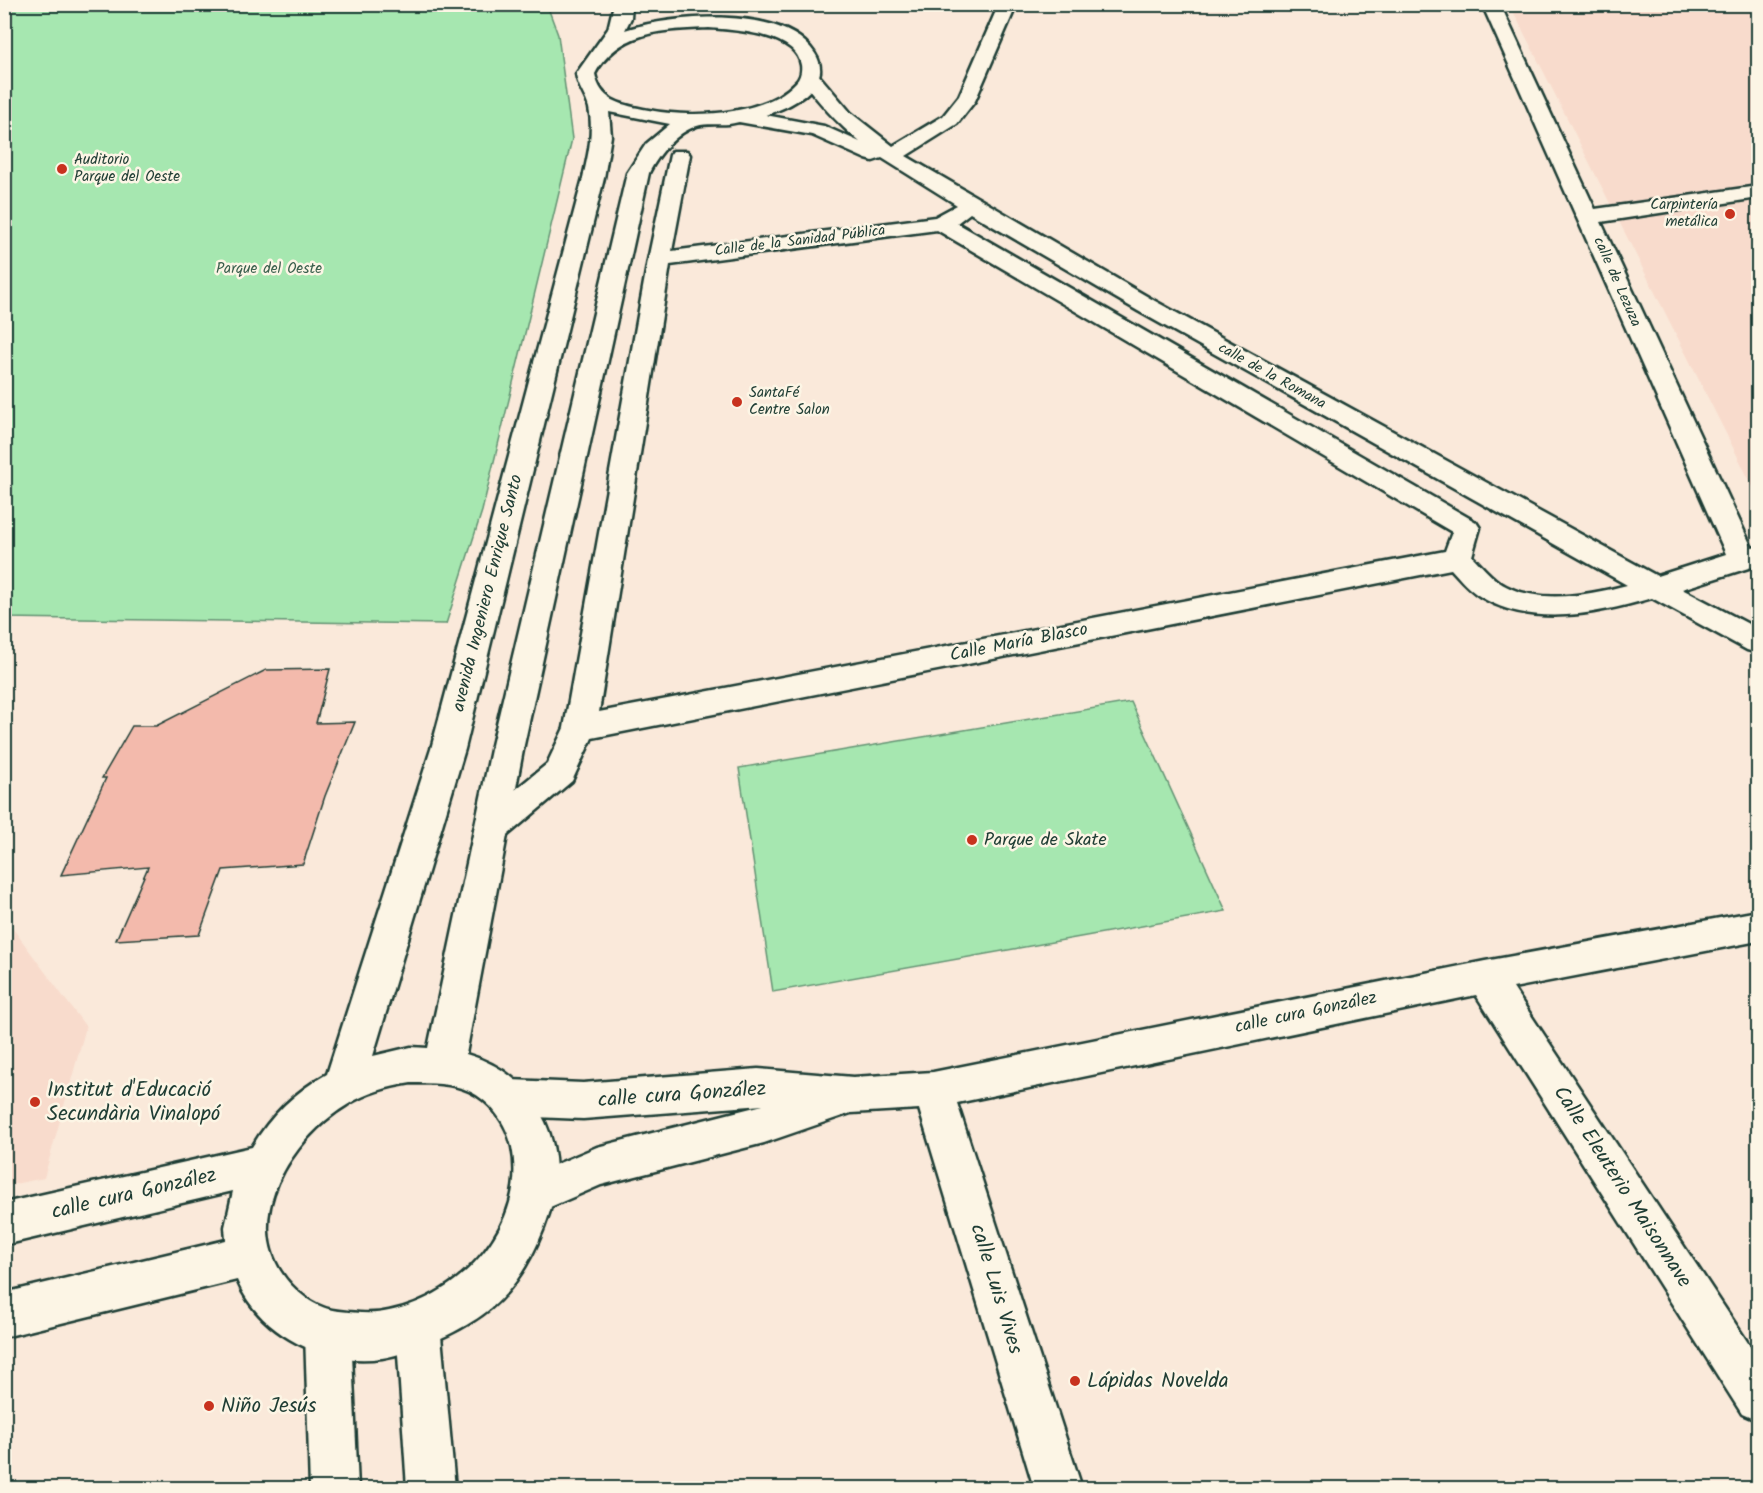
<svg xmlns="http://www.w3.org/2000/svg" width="1763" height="1493" viewBox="0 0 1763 1493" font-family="Kalam,sans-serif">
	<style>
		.built { fill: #f8dbcc }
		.green { fill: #a6e7b0; stroke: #629272; stroke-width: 1.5 }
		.building { fill: #f3baac; stroke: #1f3d34; stroke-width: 1.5 }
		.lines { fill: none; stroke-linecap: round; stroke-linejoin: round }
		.minor-casing { stroke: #1f3d34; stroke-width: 5 }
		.major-casing { stroke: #1f3d34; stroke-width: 5 }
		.minor { fill: #fcf5e5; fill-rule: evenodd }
		.major { fill: #fcf5e5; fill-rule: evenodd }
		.poi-dot { fill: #c8321e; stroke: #fcf5e5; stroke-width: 2 }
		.labels { text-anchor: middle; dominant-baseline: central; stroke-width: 5; stroke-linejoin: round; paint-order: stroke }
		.far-poi-label { font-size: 15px; fill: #1f3d34; stroke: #fcf5e5; text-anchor: start }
		.far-street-label { font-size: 15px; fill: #1f3d34; stroke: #fcf5e5 }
		.far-park-label { font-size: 15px; fill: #3a5f4d; stroke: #fcf5e5 }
		.street-label { font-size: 18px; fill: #1f3d34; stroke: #fcf5e5 }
		.poi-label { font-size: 18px; fill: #1f3d34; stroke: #fcf5e5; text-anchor: start }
		.near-poi-label { font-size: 21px; fill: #1f3d34; stroke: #fcf5e5; text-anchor: start }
		.near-street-label { font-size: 21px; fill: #1f3d34; stroke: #fcf5e5 }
	</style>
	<rect width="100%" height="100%" fill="#fae9da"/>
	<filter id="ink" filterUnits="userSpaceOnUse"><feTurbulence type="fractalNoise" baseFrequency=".0167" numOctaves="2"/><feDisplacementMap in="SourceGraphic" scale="12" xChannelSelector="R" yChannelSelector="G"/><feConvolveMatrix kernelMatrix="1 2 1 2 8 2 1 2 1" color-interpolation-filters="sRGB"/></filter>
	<g filter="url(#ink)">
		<g class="built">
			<polygon points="1510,5 1758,5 1758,497"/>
			<polygon points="5,918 86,1027 44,1178 5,1186"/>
		</g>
		<g class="green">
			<polygon points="5,4 547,5 558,35 572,139 482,511 446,624 5,618"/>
			<polygon points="1131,702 1226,911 773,992 739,768"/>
		</g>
		<polygon class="building" points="330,669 316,723 355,722 325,796 303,864 223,870 199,935 116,940 148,867 61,875 106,778 102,778 132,726 156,726 266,670"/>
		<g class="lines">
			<g class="minor-casing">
				<g id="minor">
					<path d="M999,4H1017L975,101L957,124L906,156L1155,301L1657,576L1726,554L1482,4H1500L1595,209L1758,186V198L1601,222L1752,548L1758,547V565L1682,589L1758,629V653L1747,650L1652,598C1597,614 1533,628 1481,597C1469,590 1460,579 1451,569L592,738L572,781L503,839L491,843L479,839L474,829L479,819L547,764L564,728L648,260L670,155L673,151H687L690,155L672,251L935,217L957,205L882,158L873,161L866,159L812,135L739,122L732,120L729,116L732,112L739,110L824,126L860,142C837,123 818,102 800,77L810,71L817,73L851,113L893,146L943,116L959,96ZM970,213L1138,311L1627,585C1589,595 1535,606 1499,582C1489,575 1481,565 1472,556L1480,528L1476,522L957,223ZM937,230L1452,532L1445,551L599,712L670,265Z"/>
					<polygon points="1758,911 1758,941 1513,988 1758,1358 1758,1421 1742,1414 1476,995 957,1103 1082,1488 1034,1488 919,1109 851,1113 764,1143 601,1185 534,1214 519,1208 513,1194 519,1180 597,1147 763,1105 583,1119 510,1116 496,1111 490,1098 496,1085 510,1080 583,1083 758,1069 853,1077 933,1072 1485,961"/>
					<polygon points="418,1303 434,1309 440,1325 455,1488 407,1488 396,1325 402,1309"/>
					<polygon points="328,1310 344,1317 351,1333 358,1488 310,1488 305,1333 312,1317"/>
				</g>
			</g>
			<g class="major-casing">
				<path id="major" d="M614,4H632L631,18L625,30C672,15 774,6 810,47C816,54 821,62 820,72C815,104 755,120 729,124C719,125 706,123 697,126C676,132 658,155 649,173L524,745L466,1054C505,1066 527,1085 545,1122C561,1157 558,1193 544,1228C531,1261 512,1294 482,1315C457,1333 412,1353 382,1358C323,1366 260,1335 237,1280L4,1337V1293L226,1240L225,1227L233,1191L4,1245V1203L252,1147C270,1116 296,1091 327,1074L431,749L583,178C588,156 594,132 589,108C586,96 578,88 576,74L608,29ZM709,28C734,30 796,33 801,65C802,71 800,78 796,82C763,118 686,118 643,109C619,104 600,100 595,74C619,30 664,30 709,28ZM609,112L670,124L646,144L627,173L492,745L428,1048L411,1047L373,1056L465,749L604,178L611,136ZM411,1083C430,1083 452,1083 469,1091C491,1101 507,1124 512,1147C528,1224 462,1296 389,1311C373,1315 356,1313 339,1311C318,1309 300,1296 286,1279C239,1220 292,1138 347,1105C367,1092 388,1087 411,1083Z"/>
			</g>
			<use href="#minor" class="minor"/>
			<use href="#major" class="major"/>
		</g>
	</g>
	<g class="poi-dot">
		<circle cx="62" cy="169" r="6"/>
		<circle cx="1730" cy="214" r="6"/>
		<circle cx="737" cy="402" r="6"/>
		<circle cx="972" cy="840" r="6"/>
		<circle cx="35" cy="1102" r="6"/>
		<circle cx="1075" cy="1381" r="6"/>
		<circle cx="209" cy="1406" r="6"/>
	</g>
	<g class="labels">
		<g class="far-poi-label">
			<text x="74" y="160">Auditorio<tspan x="74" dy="17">Parque del Oeste</tspan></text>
			<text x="1718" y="205" text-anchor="end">Carpintería<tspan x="1718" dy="17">metálica</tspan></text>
			<text x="749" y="393">SantaFé<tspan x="749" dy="17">Centre Salon</tspan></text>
		</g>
		<g class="far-street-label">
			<text transform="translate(800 241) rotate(-7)">Calle de la Sanidad Pública</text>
			<text transform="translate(1617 282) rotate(66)">calle de Lezuza</text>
			<text transform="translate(1272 376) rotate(29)">calle de la Romana</text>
		</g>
		<g class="far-park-label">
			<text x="269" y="269">Parque del Oeste</text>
		</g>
		<g class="street-label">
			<text transform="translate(488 593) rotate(-76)">avenida Ingeniero Enrique Santo</text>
			<text transform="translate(1019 643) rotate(-11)">Calle María Blasco</text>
			<text transform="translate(1306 1013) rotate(-12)">calle cura González</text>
		</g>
		<g class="poi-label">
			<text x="984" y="840">Parque de Skate</text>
		</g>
		<g class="near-poi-label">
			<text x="47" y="1090">Institut d'Educació<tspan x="47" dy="24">Secundària Vinalopó</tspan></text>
			<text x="1087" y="1381">Lápidas Novelda</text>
			<text x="221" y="1406">Niño Jesús</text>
		</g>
		<g class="near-street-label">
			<text transform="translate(682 1095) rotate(-4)">calle cura González</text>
			<text transform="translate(1622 1187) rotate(57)">Calle Eleuterio Maisonnave</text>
			<text transform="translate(134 1194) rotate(-13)">calle cura González</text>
			<text transform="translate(996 1289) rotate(73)">calle Luis Vives</text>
		</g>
	</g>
	<rect width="1763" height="1493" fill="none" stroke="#fcf5e5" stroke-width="24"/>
	<rect x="12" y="12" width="1739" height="1469" fill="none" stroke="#1f3d34" stroke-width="2" filter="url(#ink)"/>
</svg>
